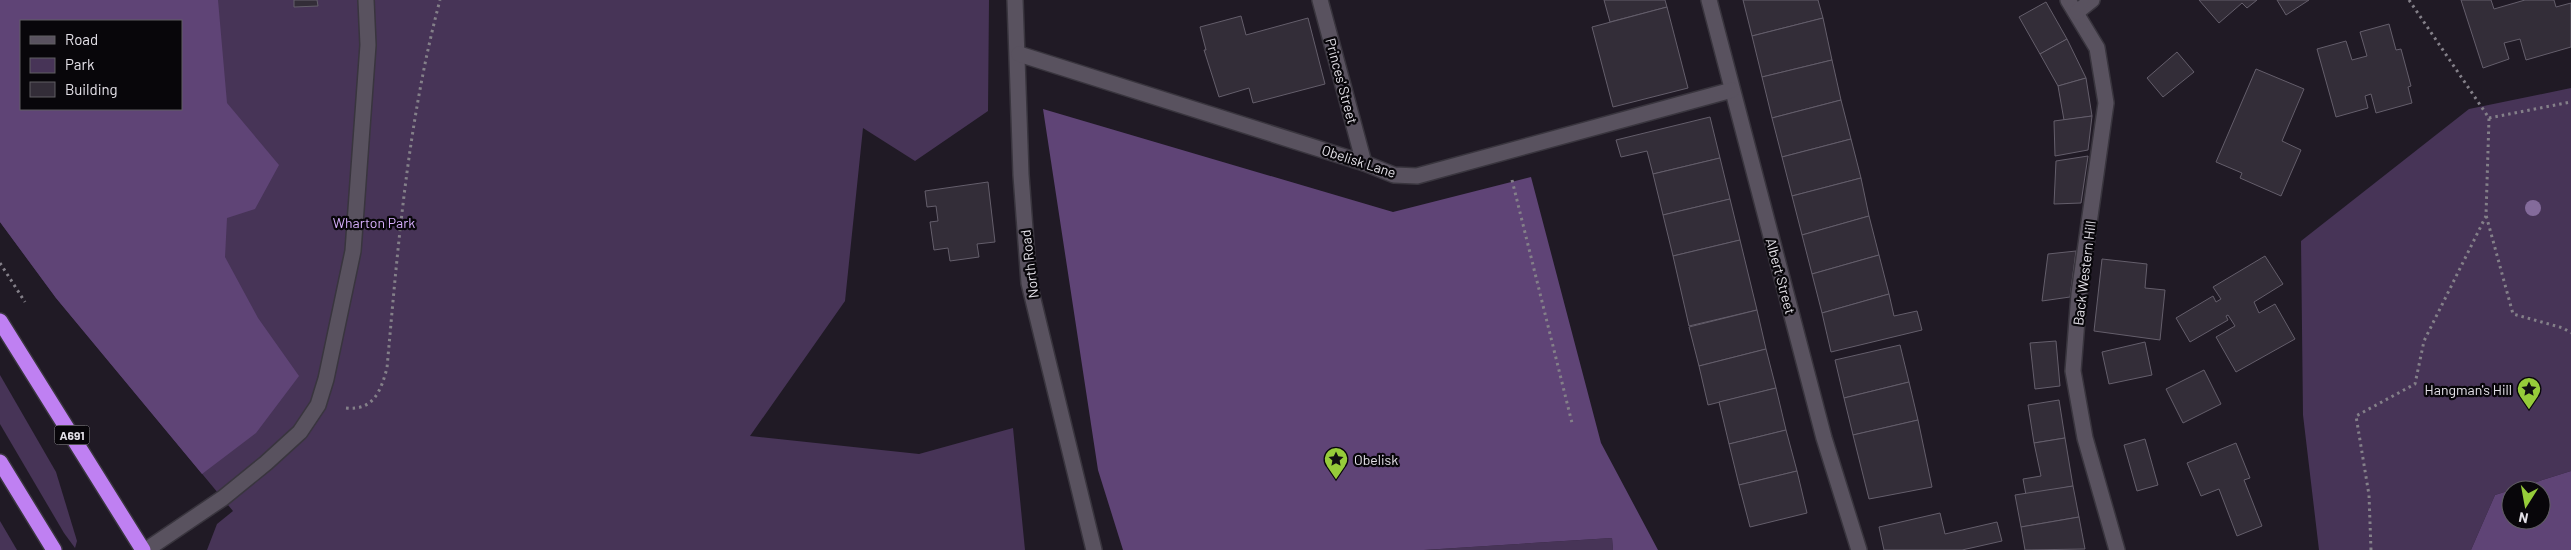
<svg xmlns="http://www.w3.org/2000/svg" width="2571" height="550" viewBox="0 0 2571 550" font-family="Barlow,sans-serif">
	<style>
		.green { fill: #473457; fill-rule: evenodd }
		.forest { fill: #5f4476; fill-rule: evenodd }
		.building { fill: #332d38; stroke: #645e6b }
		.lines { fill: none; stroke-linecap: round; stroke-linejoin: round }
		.lane-casing { stroke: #39353e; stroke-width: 18 }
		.street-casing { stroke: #39353e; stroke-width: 18 }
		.highway-casing { stroke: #39353e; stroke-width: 18 }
		.path { stroke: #848089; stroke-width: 3; stroke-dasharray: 2.5 4; stroke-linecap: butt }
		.lane { stroke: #59525f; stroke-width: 15 }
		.street { stroke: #59525f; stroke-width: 15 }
		.highway { stroke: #bf80f2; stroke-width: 15 }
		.tree { fill: #846b9b }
		.labels { text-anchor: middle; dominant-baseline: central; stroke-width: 4.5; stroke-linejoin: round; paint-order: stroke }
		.shield { fill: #08060a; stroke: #a29fa5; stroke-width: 1 }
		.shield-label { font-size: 12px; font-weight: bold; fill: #e4e1e8 }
		.street-label { font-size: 14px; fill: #e4e1e8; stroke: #08060a }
		.park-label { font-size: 14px; fill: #d6aefb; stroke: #08060a }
		.poi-label { font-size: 14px; fill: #e4e1e8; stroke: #08060a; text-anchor: end }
	</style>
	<rect width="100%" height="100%" fill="#201a25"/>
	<g class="green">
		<path d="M0,0H989L988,111L915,161L863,128L845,301L750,436L919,454L1013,428L1025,550H207L217,524L233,511L56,298L0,222ZM21,21H181V109H21Z"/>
		<polygon points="2571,88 2571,471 2495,495 2471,550 2319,550 2303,415 2301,241 2469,109"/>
		<polygon points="0,375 56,472 77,541 75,548 64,533 0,424"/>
		<polygon points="0,521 17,550 0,550"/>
		<polygon points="1612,538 1613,550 1424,550"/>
	</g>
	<g class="forest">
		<path d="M0,0H218L227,103L279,165L255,209L227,218L225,257L258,318L299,376L256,433L202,474L56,298L0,222ZM21,21H181V109H21Z"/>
		<polygon points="1043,109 1393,212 1531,177 1601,443 1658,550 1613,550 1612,538 1424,550 1123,550 1098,470"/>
		<path d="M2571,471V550H2471L2495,495ZM2511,490H2541V520H2511Z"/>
	</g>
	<g class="building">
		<polygon points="294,0 317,0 318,6 294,7"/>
		<polygon points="1604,0 1665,0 1667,7 1610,22"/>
		<polygon points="1743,0 1818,0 1823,18 1752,36"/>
		<polygon points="2199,0 2257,0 2247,8 2242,3 2219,23"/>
		<polygon points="2277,0 2309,0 2286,15"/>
		<polygon points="2461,0 2491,0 2494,9 2525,0 2554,0 2556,7 2571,3 2571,47 2526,60 2520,39 2504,43 2509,59 2483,68"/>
		<polygon points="2046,2 2067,39 2040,54 2019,17"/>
		<polygon points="1667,7 1688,88 1613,107 1592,27"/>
		<polygon points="1241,16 1246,35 1308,18 1325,84 1253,103 1249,88 1219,97 1204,50 1206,50 1200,27"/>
		<polygon points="1823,18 1832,60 1762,77 1752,36"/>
		<polygon points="2389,24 2396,50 2401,49 2411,86 2408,87 2412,103 2376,113 2371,94 2365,96 2368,108 2336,117 2317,49 2346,41 2352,60 2367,56 2360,32"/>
		<polygon points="2067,39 2086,78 2058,86 2040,54"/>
		<polygon points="2177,52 2194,72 2163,97 2147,78"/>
		<polygon points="1832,60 1841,100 1772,118 1762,77"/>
		<polygon points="2256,69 2304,89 2282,141 2301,150 2281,196 2240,178 2242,173 2216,162"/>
		<polygon points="2086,78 2092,116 2064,120 2058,86"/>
		<polygon points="1841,100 1851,139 1782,157 1772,118"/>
		<polygon points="2092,116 2088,150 2055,156 2054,121"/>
		<polygon points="1710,117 1720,158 1653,174 1647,151 1621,157 1616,140"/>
		<polygon points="1851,139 1861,178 1792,196 1782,157"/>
		<polygon points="2088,156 2081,203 2054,204 2056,161"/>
		<polygon points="1720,158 1730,199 1663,215 1653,174"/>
		<polygon points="1861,178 1869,216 1802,235 1792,196"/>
		<polygon points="988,182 995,242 977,244 979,257 950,261 948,248 934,250 930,222 938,221 936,206 927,207 925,191"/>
		<polygon points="1730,199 1740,240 1673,256 1663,215"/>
		<polygon points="1869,216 1879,255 1812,274 1802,235"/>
		<polygon points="1740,240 1757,310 1689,326 1673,256"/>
		<polygon points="2076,251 2070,297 2042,301 2048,254"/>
		<polygon points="1879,255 1889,294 1822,313 1812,274"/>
		<polygon points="2265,256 2283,284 2254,302 2259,313 2275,304 2295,339 2236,372 2216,337 2235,326 2228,315 2226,316 2228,320 2190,342 2176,318 2213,296 2216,302 2221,299 2213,287"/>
		<polygon points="2102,259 2147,264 2145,288 2165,290 2160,340 2094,331"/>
		<polygon points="1889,294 1894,316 1917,311 1922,330 1831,352 1822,313"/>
		<polygon points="1757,310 1766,349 1699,366 1689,327"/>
		<polygon points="2056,341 2060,386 2035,389 2030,343"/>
		<polygon points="2145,342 2152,375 2109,384 2102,352"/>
		<polygon points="1900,345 1909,382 1844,398 1835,360"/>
		<polygon points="1766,349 1776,388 1708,405 1699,366"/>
		<polygon points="2204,370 2221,404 2183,423 2166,389"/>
		<polygon points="1909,382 1918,420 1853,435 1844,398"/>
		<polygon points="1776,388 1786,430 1729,444 1719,402"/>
		<polygon points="2059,400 2065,438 2034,443 2028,405"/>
		<polygon points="1918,420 1932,487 1869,499 1853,435"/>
		<polygon points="1786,430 1797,471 1739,485 1729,444"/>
		<polygon points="2065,438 2073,486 2026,495 2023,479 2041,476 2034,443"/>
		<polygon points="2145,439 2158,485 2137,491 2124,445"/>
		<polygon points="2236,443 2250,478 2244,480 2262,526 2237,536 2219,489 2201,496 2187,463"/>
		<polygon points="1797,471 1807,513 1750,527 1739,485"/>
		<polygon points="2073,486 2079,517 2021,527 2015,495"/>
		<polygon points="1940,513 1945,534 1997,522 2002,541 1962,550 1884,550 1879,527"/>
		<polygon points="2079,517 2085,549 2025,550 2021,527"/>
	</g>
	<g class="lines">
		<g class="lane-casing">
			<polyline id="lane" points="146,550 223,498 266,463 300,432 318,405 326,379 353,251 368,45 366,0"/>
		</g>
		<g class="street-casing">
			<g id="street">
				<polyline points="1015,0 1021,175 1029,283 1094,550"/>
				<polyline points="1320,0 1364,163"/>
				<polyline points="1709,0 1824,438 1859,550"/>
				<polyline points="2068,0 2097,48 2106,103 2079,294 2073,371 2085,438 2117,550"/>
				<polyline points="2077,12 2092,0"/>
				<polyline points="1019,54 1364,163 1394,175 1417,176 1732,90"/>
			</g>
		</g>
		<g class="highway-casing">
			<g id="highway">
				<polyline points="0,321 143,550"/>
				<polyline points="0,462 54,550"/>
			</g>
		</g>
		<g class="path">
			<polyline points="2409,0 2489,118 2486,215 2513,314 2563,328 2571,333"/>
			<polyline points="2489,118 2571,102"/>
			<polyline points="1512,180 1572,423"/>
			<polyline points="0,263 25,302"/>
			<path d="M346,408C374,411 381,390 387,368C398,245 408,120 440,0"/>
			<polyline points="2371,550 2369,495 2356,416 2415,384 2424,341 2486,216"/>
		</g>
		<use href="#lane" class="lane"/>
		<use href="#street" class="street"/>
		<use href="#highway" class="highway"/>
	</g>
	<circle class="tree" cx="2533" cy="208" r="8"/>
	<defs>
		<g id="sight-pin" transform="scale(1.25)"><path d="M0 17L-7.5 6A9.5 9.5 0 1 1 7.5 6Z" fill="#96cc3a" stroke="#08060a"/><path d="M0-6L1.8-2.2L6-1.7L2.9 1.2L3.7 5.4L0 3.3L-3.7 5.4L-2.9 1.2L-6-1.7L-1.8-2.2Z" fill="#111"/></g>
	</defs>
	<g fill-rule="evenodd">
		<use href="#sight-pin" x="2529" y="389"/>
		<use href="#sight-pin" x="1336" y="459"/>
	</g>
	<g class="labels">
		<rect class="shield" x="54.5" y="425.5" width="35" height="19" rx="4"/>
		<g class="shield-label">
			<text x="72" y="435">A691</text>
		</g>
		<g class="street-label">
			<text transform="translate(1342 81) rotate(75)">Princes' Street</text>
			<text transform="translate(1359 161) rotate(18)">Obelisk Lane</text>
			<text transform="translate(1029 264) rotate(-97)">North Road</text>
			<text transform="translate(2084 273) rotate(-83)">Back Western Hill</text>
			<text transform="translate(1781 276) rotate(75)">Albert Street</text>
		</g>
		<g class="park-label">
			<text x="374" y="222">Wharton Park</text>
		</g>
		<g class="poi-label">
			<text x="2512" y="389">Hangman's Hill</text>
			<text x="1354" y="459" text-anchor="start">Obelisk</text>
		</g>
	</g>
	<rect x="20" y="20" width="162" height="90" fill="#08060a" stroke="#605e63"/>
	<rect x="30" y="36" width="25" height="8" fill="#59525f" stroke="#605e63"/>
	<text x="65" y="45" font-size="15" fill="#e4e1e8">Road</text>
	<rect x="30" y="58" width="25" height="15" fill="#473457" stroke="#605e63"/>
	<text x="65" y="70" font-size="15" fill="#e4e1e8">Park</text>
	<rect x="30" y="82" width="25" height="15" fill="#332d38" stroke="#605e63"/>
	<text x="65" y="95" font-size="15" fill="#e4e1e8">Building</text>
	<g transform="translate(2526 505) rotate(191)"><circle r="24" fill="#08060a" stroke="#605e63"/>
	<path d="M0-4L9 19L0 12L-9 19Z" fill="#96cc3a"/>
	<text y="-8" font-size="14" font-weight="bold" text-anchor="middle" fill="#e4e1e8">N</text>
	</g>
</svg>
